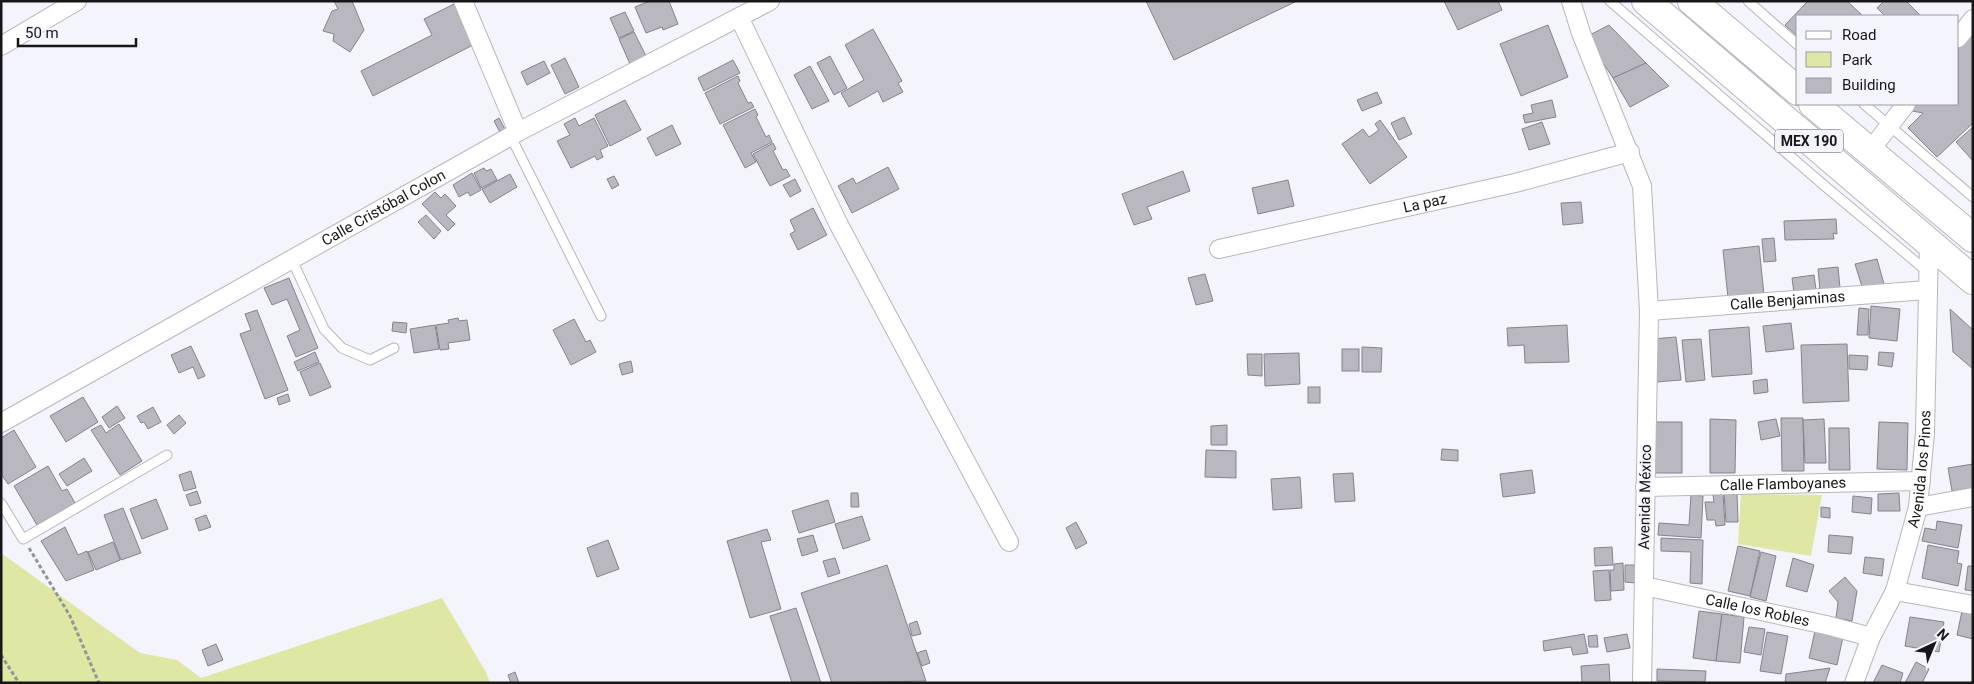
<svg xmlns="http://www.w3.org/2000/svg" width="1974" height="684" viewBox="0 0 1974 684" font-family="Roboto,sans-serif">
	<style>
		.green { fill: #e0e7a4 }
		.building { fill: #b9b7c0; stroke: #85838b }
		.lines { fill: none; stroke-linecap: round; stroke-linejoin: round }
		.service-casing { stroke: #b6b6bf; stroke-width: 11 }
		.minor-casing { stroke: #b6b6bf; stroke-width: 20 }
		.primary-casing { stroke: #b6b6bf; stroke-width: 30 }
		.path { stroke: #94949a; stroke-width: 3; stroke-dasharray: 4 2.5; stroke-linecap: butt }
		.service { stroke: #fff; stroke-width: 9 }
		.minor { stroke: #fff; stroke-width: 18 }
		.primary { stroke: #fff; stroke-width: 28 }
		.labels { text-anchor: middle; dominant-baseline: central; stroke-width: 4; stroke-linejoin: round; paint-order: stroke }
		.shield { fill: #f4f4fc; stroke: #59595e; stroke-width: 1 }
		.shield-label { font-size: 14px; font-weight: bold; fill: #17171a }
		.street-label { font-size: 15px; fill: #17171a; stroke: #f4f4fc }
	</style>
	<rect width="100%" height="100%" fill="#f4f4fc"/>
	<g class="green">
		<polygon points="1741,494 1822,495 1811,556 1738,544"/>
		<polygon points="1,553 140,653 177,660 201,678 442,598 486,672 490,683 1,683"/>
	</g>
	<g class="building">
		<polygon points="334,1 352,1 364,30 350,52 333,41 334,34 323,31 332,11 338,9"/>
		<polygon points="650,1 669,1 678,24 663,30 662,27 646,33 635,7"/>
		<polygon points="1146,1 1297,1 1174,60"/>
		<polygon points="1444,1 1498,1 1502,10 1458,30"/>
		<polygon points="1808,1 1847,1 1863,16 1798,16 1798,37 1785,25"/>
		<polygon points="1884,1 1906,1 1921,16 1885,16 1877,8"/>
		<polygon points="454,4 475,44 373,96 361,71 432,35 424,19"/>
		<polygon points="625,12 634,31 619,38 610,18"/>
		<polygon points="1973,24 1973,123 1937,157 1908,128 1923,113 1907,110 1912,104 1958,104 1958,44"/>
		<polygon points="1548,25 1568,77 1521,96 1500,44"/>
		<polygon points="1609,25 1646,63 1613,78 1586,37"/>
		<polygon points="873,29 902,81 898,83 903,92 883,102 878,91 849,107 841,93 864,80 845,45"/>
		<polygon points="634,32 646,56 630,64 619,39"/>
		<polygon points="830,56 847,88 834,95 817,63"/>
		<polygon points="565,58 579,87 565,94 551,65"/>
		<polygon points="733,60 740,73 704,91 698,78"/>
		<polygon points="544,61 550,73 527,85 521,72"/>
		<polygon points="1646,63 1669,86 1630,107 1613,78"/>
		<polygon points="810,66 829,101 812,109 794,75"/>
		<polygon points="738,76 740,81 738,83 748,103 751,102 754,107 720,124 705,93"/>
		<polygon points="1377,92 1382,103 1362,111 1357,100"/>
		<polygon points="625,100 641,130 610,146 595,115"/>
		<polygon points="1552,100 1556,117 1525,123 1523,115 1533,113 1531,105"/>
		<polygon points="755,109 758,115 756,117 766,137 769,135 772,142 751,153 756,162 745,168 723,125"/>
		<polygon points="1404,117 1412,134 1399,140 1391,123"/>
		<polygon points="499,118 507,133 502,136 494,121"/>
		<polygon points="575,118 579,126 594,118 608,146 600,150 603,157 597,160 595,156 571,168 557,141 570,135 564,124"/>
		<polygon points="1380,120 1407,157 1370,184 1342,144 1363,129 1369,137 1379,130 1375,124"/>
		<polygon points="1542,122 1550,144 1529,150 1522,129"/>
		<polygon points="672,125 681,144 656,156 647,138"/>
		<polygon points="1973,127 1973,161 1956,142"/>
		<polygon points="773,143 776,149 773,151 783,170 786,169 790,176 770,186 753,154"/>
		<polygon points="888,167 899,189 852,213 838,186 853,178 856,184"/>
		<polygon points="484,168 486,171 491,169 497,180 481,188 474,173"/>
		<polygon points="1183,171 1190,191 1147,207 1152,219 1134,225 1122,194"/>
		<polygon points="472,173 481,190 470,196 468,192 459,197 453,185"/>
		<polygon points="510,174 517,187 490,203 482,189"/>
		<polygon points="614,176 619,185 612,189 607,179"/>
		<polygon points="795,179 801,191 790,197 783,185"/>
		<polygon points="1288,180 1294,206 1258,214 1252,188"/>
		<polygon points="435,192 441,198 445,194 456,206 446,215 455,224 448,231 422,204"/>
		<polygon points="1581,202 1583,223 1563,225 1561,203"/>
		<polygon points="813,208 827,235 798,250 790,234 795,231 790,220"/>
		<polygon points="426,215 441,231 434,239 418,222"/>
		<polygon points="1836,219 1837,234 1833,233 1834,239 1785,240 1784,221"/>
		<polygon points="1774,238 1776,261 1764,262 1762,239"/>
		<polygon points="1759,246 1764,295 1728,298 1723,250"/>
		<polygon points="1877,259 1884,284 1863,290 1855,264"/>
		<polygon points="1838,267 1840,288 1820,290 1818,269"/>
		<polygon points="1205,274 1213,301 1196,305 1188,278"/>
		<polygon points="1814,275 1816,290 1794,293 1792,278"/>
		<polygon points="289,278 318,348 296,357 287,336 300,330 287,299 272,305 264,288"/>
		<polygon points="1871,306 1900,309 1897,341 1869,338"/>
		<polygon points="1859,308 1869,309 1868,335 1857,335"/>
		<polygon points="1950,309 1973,330 1973,369 1953,352"/>
		<polygon points="257,310 288,390 265,399 240,334 251,330 245,314"/>
		<polygon points="458,318 459,321 467,320 470,340 448,343 449,349 440,350 436,325 449,323 448,320"/>
		<polygon points="574,319 586,342 590,340 596,352 571,365 553,330"/>
		<polygon points="393,322 407,323 406,333 392,331"/>
		<polygon points="1791,323 1794,349 1766,352 1763,326"/>
		<polygon points="435,325 439,349 414,353 410,329"/>
		<polygon points="1567,325 1569,362 1525,363 1524,345 1508,346 1507,328"/>
		<polygon points="1749,327 1752,374 1712,377 1709,330"/>
		<polygon points="1676,337 1681,380 1656,382 1652,339"/>
		<polygon points="1701,339 1705,380 1686,382 1682,340"/>
		<polygon points="1847,344 1849,401 1803,403 1801,345"/>
		<polygon points="191,346 205,376 198,379 193,367 179,373 171,355"/>
		<polygon points="1362,347 1382,348 1381,372 1362,372"/>
		<rect x="1342" y="349" width="17" height="22"/>
		<polygon points="315,352 319,362 298,371 294,362"/>
		<polygon points="1879,352 1894,353 1892,367 1878,365"/>
		<polygon points="1299,353 1300,384 1265,386 1264,354"/>
		<polygon points="1247,354 1262,354 1262,376 1248,375"/>
		<polygon points="1849,355 1868,356 1867,370 1849,369"/>
		<polygon points="631,361 633,372 622,375 619,364"/>
		<polygon points="320,363 331,387 310,396 300,372"/>
		<polygon points="1767,379 1768,392 1754,394 1753,381"/>
		<rect x="1308" y="387" width="12" height="16"/>
		<polygon points="288,394 290,401 279,405 277,398"/>
		<polygon points="83,397 98,422 66,442 50,416"/>
		<polygon points="117,406 125,418 109,428 102,417"/>
		<polygon points="153,407 161,422 148,429 144,422 141,423 137,416"/>
		<polygon points="179,415 186,423 174,434 167,425"/>
		<polygon points="1781,418 1803,418 1804,471 1782,471"/>
		<polygon points="1710,419 1736,420 1735,473 1710,473"/>
		<polygon points="1776,419 1780,436 1761,440 1758,422"/>
		<polygon points="1824,419 1826,463 1805,463 1803,420"/>
		<rect x="1655" y="422" width="27" height="51"/>
		<polygon points="1879,422 1908,423 1907,470 1877,469"/>
		<polygon points="119,424 142,461 120,475 91,430 101,425 106,433"/>
		<polygon points="1227,425 1227,445 1211,445 1211,426"/>
		<polygon points="1829,428 1849,428 1850,470 1829,470"/>
		<polygon points="14,430 36,467 8,484 1,474 1,438"/>
		<polygon points="1442,449 1458,450 1458,461 1441,460"/>
		<polygon points="1206,450 1236,451 1236,478 1205,477"/>
		<polygon points="84,458 92,471 67,486 59,474"/>
		<polygon points="1973,464 1973,488 1952,491 1948,468"/>
		<polygon points="48,466 62,491 67,489 75,503 37,525 14,486"/>
		<polygon points="1532,470 1535,493 1503,497 1500,474"/>
		<polygon points="191,471 196,488 184,491 179,475"/>
		<polygon points="1353,473 1355,501 1335,502 1333,474"/>
		<polygon points="1300,477 1302,508 1273,510 1271,479"/>
		<polygon points="197,491 201,503 190,506 186,495"/>
		<polygon points="851,493 858,493 859,507 851,507"/>
		<polygon points="1724,493 1737,493 1738,522 1726,522"/>
		<polygon points="1899,493 1900,511 1878,511 1878,494"/>
		<polygon points="1723,494 1725,525 1716,526 1715,520 1707,520 1705,502 1714,502 1713,495"/>
		<polygon points="1691,495 1703,496 1701,538 1658,535 1659,523 1689,525"/>
		<polygon points="1853,496 1872,498 1871,514 1852,512"/>
		<polygon points="156,499 168,529 142,539 130,509"/>
		<polygon points="828,500 835,522 799,533 792,511"/>
		<polygon points="1821,507 1830,508 1830,518 1821,517"/>
		<polygon points="123,508 141,553 121,560 104,515"/>
		<polygon points="206,515 211,527 199,531 195,519"/>
		<polygon points="862,516 870,540 843,549 835,524"/>
		<polygon points="1937,521 1962,525 1958,548 1922,541 1925,528 1936,530"/>
		<polygon points="1076,522 1087,543 1076,549 1066,528"/>
		<polygon points="65,527 78,555 87,551 94,570 66,581 41,541"/>
		<polygon points="767,529 771,540 761,542 781,609 750,618 727,541"/>
		<polygon points="813,535 818,551 802,556 797,539"/>
		<polygon points="1829,535 1853,537 1851,554 1828,552"/>
		<polygon points="1661,538 1703,540 1702,584 1690,583 1691,552 1661,551"/>
		<polygon points="608,540 619,569 597,577 587,548"/>
		<polygon points="113,542 120,560 96,570 88,552"/>
		<polygon points="1928,545 1959,551 1957,563 1962,564 1958,586 1922,578"/>
		<polygon points="1738,546 1760,551 1750,596 1728,591"/>
		<polygon points="1612,547 1613,565 1595,566 1594,548"/>
		<polygon points="1761,552 1776,556 1766,601 1750,597"/>
		<polygon points="1865,557 1884,559 1882,576 1863,573"/>
		<polygon points="835,558 840,573 828,577 823,561"/>
		<polygon points="1793,558 1814,565 1807,592 1786,586"/>
		<polygon points="1623,563 1624,590 1611,591 1610,570 1614,570 1614,564"/>
		<polygon points="887,565 926,681 832,683 801,593"/>
		<polygon points="1625,565 1636,565 1636,583 1625,582"/>
		<polygon points="1968,566 1973,566 1973,591 1965,590"/>
		<polygon points="1609,570 1611,600 1595,601 1593,571"/>
		<polygon points="1845,577 1857,591 1852,621 1836,618 1838,602 1829,591"/>
		<polygon points="796,608 821,683 792,683 770,616"/>
		<polygon points="1699,611 1722,614 1716,661 1693,658"/>
		<polygon points="1962,611 1973,613 1973,639 1957,635"/>
		<polygon points="1722,614 1744,617 1740,663 1716,661"/>
		<polygon points="1910,617 1944,622 1939,652 1905,646"/>
		<polygon points="917,621 921,634 912,636 909,624"/>
		<polygon points="1749,627 1765,629 1761,655 1744,652"/>
		<polygon points="1815,631 1843,637 1837,665 1809,658"/>
		<polygon points="1767,632 1788,636 1781,674 1760,671"/>
		<polygon points="1584,634 1588,653 1573,655 1571,647 1544,651 1543,641"/>
		<polygon points="1627,634 1630,648 1607,652 1604,638"/>
		<polygon points="1597,635 1598,647 1589,647 1588,636"/>
		<polygon points="216,644 223,660 208,666 202,650"/>
		<polygon points="926,650 930,663 922,666 917,653"/>
		<polygon points="1916,662 1929,669 1922,683 1905,683"/>
		<polygon points="1609,664 1610,683 1582,683 1581,666"/>
		<polygon points="1882,665 1903,673 1900,683 1873,683"/>
		<polygon points="1830,668 1825,683 1785,683 1786,674"/>
		<polygon points="1657,669 1706,671 1705,682 1657,681"/>
		<polygon points="515,672 519,683 511,683 508,675"/>
	</g>
	<g class="lines">
		<g class="service-casing">
			<g id="service">
				<polyline points="1610,1 1826,187 1928,272"/>
				<polyline points="1748,1 1798,45"/>
				<polyline points="1864,104 1973,197"/>
				<polyline points="511,137 601,316"/>
				<polyline points="292,260 324,329 342,348 370,360 394,348"/>
				<polyline points="1,503 23,539 167,455"/>
			</g>
		</g>
		<g class="minor-casing">
			<g id="minor">
				<polyline points="463,1 518,132"/>
				<polyline points="1571,1 1581,33 1642,186 1649,311 1642,683"/>
				<polyline points="739,17 839,225 1009,542"/>
				<polyline points="1958,38 1973,19"/>
				<polyline points="1,46 77,1"/>
				<polyline points="1869,152 1906,104"/>
				<path id="s1" d="M1219,249L1515,183L1630,152"/>
				<path id="s2" d="M1649,311L1927,290"/>
				<path id="s3" d="M1,423L518,132L770,1"/>
				<path id="s4" d="M1645,487L1921,481"/>
				<polyline points="1918,507 1973,497"/>
				<path id="s5" d="M1644,586L1826,625L1871,637"/>
				<polyline points="1895,591 1973,605"/>
				<path id="s6" d="M1854,683L1871,637L1895,591L1918,507L1925,433L1929,244"/>
			</g>
		</g>
		<g class="primary-casing">
			<g id="primary">
				<polyline points="1646,1 1973,280"/>
				<polyline points="1692,1 1798,91"/>
				<polyline points="1813,104 1973,238"/>
			</g>
		</g>
		<g class="path">
			<polyline points="29,548 70,616 99,683"/>
			<polyline points="1,655 19,683"/>
		</g>
		<use href="#service" class="service"/>
		<use href="#minor" class="minor"/>
		<use href="#primary" class="primary"/>
	</g>
	<g class="labels">
		<rect class="shield" x="1775" y="129.5" width="68" height="23" rx="4"/>
		<g class="shield-label">
			<text x="1809" y="141">MEX 190</text>
		</g>
		<g class="street-label">
			<text stroke="none"><textPath href="#s1" startOffset="211">La paz</textPath></text>
			<text stroke="none"><textPath href="#s3" startOffset="439">Calle Cristóbal Colon</textPath></text>
			<text stroke="none"><textPath href="#s2" startOffset="139">Calle Benjaminas</textPath></text>
			<text stroke="none"><textPath href="#s6" startOffset="226">Avenida los Pinos</textPath></text>
			<text stroke="none"><textPath href="#s4" startOffset="138">Calle Flamboyanes</textPath></text>
			<text transform="translate(1645 497) rotate(-89)">Avenida México</text>
			<text stroke="none"><textPath href="#s5" startOffset="116">Calle los Robles</textPath></text>
		</g>
	</g>
	<rect width="1974" height="684" fill="none" stroke="#17171a" stroke-width="5"/>
	<rect x="1796" y="15" width="162" height="90" fill="#f4f4fc" stroke="#9c9ca2"/>
	<rect x="1806" y="31" width="25" height="8" fill="#ffffff" stroke="#9c9ca2"/>
	<text x="1842" y="40" font-size="15" fill="#17171a">Road</text>
	<rect x="1806" y="52" width="25" height="15" fill="#e0e7a4" stroke="#9c9ca2"/>
	<text x="1842" y="65" font-size="15" fill="#17171a">Park</text>
	<rect x="1806" y="78" width="25" height="15" fill="#b9b7c0" stroke="#9c9ca2"/>
	<text x="1842" y="90" font-size="15" fill="#17171a">Building</text>
	<g transform="translate(1934 644) rotate(44)" stroke="#f4f4fc" stroke-width="4" paint-order="stroke">
	<path d="M0-4L9 19L0 12L-9 19Z" fill="#17171a"/>
	<text y="-8" font-size="14" font-weight="bold" text-anchor="middle" fill="#17171a">N</text>
	</g>
	<path d="M18 38v8h118v-8" fill="none" stroke="#17171a" stroke-width="2.5"/>
	<text x="25" y="38" font-size="15" fill="#17171a" stroke="#f4f4fc" stroke-width="4" paint-order="stroke">50 m</text>
</svg>
